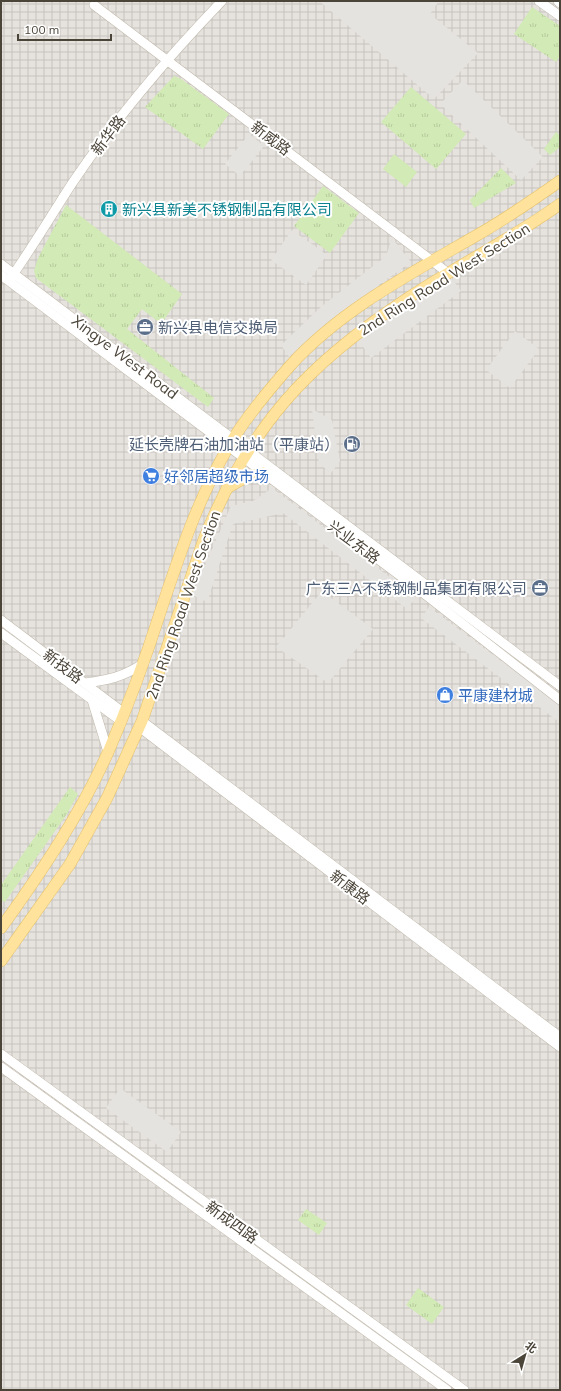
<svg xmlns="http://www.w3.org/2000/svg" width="561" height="1391" viewBox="0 0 561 1391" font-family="Mulish,'Noto Sans SC',sans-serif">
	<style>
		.industrial { fill: url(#industrial-grid) }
		.grass { fill: url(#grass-tufts) }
		.pitch { fill: #d2eab5 }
		.parking { fill: #e5e3e0 }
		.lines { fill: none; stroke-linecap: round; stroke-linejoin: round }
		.minor-casing { stroke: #c2bbae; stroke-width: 10 }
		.major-casing { stroke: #e6c16a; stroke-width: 12 }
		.minor { stroke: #fff; stroke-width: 9 }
		.major { stroke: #ffe39c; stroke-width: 11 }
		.labels { text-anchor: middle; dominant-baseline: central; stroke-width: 4; stroke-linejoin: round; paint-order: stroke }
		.street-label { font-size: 15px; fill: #4b4439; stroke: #fff }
		.culture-label { font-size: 15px; fill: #0d838f; stroke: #fff; text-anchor: start }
		.service-label { font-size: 15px; fill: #4e5e75; stroke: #fff; text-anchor: end }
		.shop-label { font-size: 15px; fill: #366cbe; stroke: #fff; text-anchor: start }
	</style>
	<defs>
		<pattern id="industrial-grid" width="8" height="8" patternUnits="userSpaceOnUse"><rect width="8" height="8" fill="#e6e2dd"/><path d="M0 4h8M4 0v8" fill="none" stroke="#c7c3be"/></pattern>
		<pattern id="grass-tufts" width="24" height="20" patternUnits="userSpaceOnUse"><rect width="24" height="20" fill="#d2eab5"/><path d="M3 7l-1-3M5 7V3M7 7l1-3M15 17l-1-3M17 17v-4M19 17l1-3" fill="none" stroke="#b6ca9c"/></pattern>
	</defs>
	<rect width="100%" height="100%" fill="#f6f3ec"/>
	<rect class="industrial" x="1" y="1" width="559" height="1389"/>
	<g class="grass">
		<polygon points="532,7 560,26 560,56 556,62 514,34"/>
		<polygon points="174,76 181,79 229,114 203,149 145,107"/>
		<polygon points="411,87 466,134 436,169 381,122"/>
		<polygon points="556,132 560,135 560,147 550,155 544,149"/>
		<polygon points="501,168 516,183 474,208 470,200"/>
		<polygon points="323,186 359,213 330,253 294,226"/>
		<polygon points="66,205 182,294 161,324 142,309 127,329 214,398 208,407 36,278 34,271 38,258"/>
		<polygon points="70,787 78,794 67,814 5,902 1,900 1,885"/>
		<polygon points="306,1209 327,1223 319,1235 298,1220"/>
		<polygon points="418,1288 444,1307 432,1324 406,1305"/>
	</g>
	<polygon class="pitch" points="394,154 417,172 406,187 383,169"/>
	<g class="parking">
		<polygon points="319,1 439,1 430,14 478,53 434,99"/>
		<polygon points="463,80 543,157 521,180 440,104"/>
		<polygon points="249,134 264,146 240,176 225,164"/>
		<polygon points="292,230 327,255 306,285 271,260"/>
		<polygon points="392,238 411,262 329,321 289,357 281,345 322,306 386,256"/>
		<polygon points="448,273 461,291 371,358 358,340"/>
		<polygon points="515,331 539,349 510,388 486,370"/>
		<polygon points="312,409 332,420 340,461 331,473 319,464"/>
		<polygon points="272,488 416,597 407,609 283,513 233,524 207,602 192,595 231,506 253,501"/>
		<polygon points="322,591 373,629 328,683 276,647"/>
		<polygon points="429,607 560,705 559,722 421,618"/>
		<polygon points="120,1088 181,1132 167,1152 106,1108"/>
	</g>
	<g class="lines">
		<g class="minor-casing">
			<g id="minor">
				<polyline points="539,1 560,16"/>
				<polyline points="558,1 560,3"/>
				<polyline points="94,5 448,273"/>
				<polyline points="1,264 560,686"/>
				<polyline points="1,275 427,596 560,700"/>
				<path d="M10,279C32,248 52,214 73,182C117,117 168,57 222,1"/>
				<polyline points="1,620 124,713"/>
				<polyline points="1,633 121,721"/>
				<path d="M85,683C109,680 123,677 144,663"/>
				<polyline points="92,700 108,752"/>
				<polyline points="142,721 560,1037"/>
				<polyline points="139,727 560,1047"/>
				<polyline points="1,1054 464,1390"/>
				<polyline points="1,1067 447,1390"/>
			</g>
		</g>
		<g class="major-casing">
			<g id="major">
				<polyline points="227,488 246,477 263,473"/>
				<path d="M1,928C40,874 82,812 109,750C129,704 146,657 161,610C180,553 199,496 230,444C246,417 268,391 289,367C341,309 412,273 479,234C507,218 533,200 560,181"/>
				<path d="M1,961L70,864L107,798L142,721L204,539C249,427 307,364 408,298C458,265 512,239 560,204"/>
			</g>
		</g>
		<use href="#minor" class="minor"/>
		<use href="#major" class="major"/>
	</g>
	<defs>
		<g id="building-disc" transform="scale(0.9)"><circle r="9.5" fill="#0f9aa8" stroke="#fff"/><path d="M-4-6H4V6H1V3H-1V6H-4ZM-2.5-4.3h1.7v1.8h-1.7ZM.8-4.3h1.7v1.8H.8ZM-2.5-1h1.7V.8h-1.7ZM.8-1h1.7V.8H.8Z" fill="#fff"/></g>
		<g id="office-disc" transform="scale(0.9)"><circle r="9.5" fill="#5c6f8a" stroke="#fff"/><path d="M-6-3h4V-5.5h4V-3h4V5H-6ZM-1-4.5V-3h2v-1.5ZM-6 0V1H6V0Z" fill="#fff"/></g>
		<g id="fuel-disc" transform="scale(0.9)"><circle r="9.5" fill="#5c6f8a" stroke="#fff"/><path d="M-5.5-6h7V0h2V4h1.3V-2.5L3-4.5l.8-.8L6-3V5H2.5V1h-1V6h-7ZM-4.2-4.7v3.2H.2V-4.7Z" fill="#fff"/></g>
		<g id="supermarket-disc" transform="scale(0.9)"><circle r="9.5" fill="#3f7fe0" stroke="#fff"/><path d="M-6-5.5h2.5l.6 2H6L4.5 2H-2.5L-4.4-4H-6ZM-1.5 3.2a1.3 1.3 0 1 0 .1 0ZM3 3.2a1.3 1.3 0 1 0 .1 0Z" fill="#fff"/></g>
		<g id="shop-disc" transform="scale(0.9)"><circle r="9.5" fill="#3f7fe0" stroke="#fff"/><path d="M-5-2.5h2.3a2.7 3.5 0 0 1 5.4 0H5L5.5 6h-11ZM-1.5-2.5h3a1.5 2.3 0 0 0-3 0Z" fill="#fff"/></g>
	</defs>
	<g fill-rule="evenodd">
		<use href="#building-disc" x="109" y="209"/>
		<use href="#office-disc" x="145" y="327"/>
		<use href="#fuel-disc" x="352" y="444"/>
		<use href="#supermarket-disc" x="151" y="476"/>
		<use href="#office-disc" x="540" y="588"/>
		<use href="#shop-disc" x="445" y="695"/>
	</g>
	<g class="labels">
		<g class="street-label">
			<text transform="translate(108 135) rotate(-53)">新华路</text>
			<text transform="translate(271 138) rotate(37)">新威路</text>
			<text transform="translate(444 279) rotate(-32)">2nd Ring Road West Section</text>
			<text transform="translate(125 357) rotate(37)">Xingye West Road</text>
			<text transform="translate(354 542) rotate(37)">兴业东路</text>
			<text transform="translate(183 605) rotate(-71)">2nd Ring Road West Section</text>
			<text transform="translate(63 666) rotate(37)">新技路</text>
			<text transform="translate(350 887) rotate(37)">新康路</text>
			<text transform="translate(232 1222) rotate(36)">新成四路</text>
		</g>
		<g class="culture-label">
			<text x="122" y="209">新兴县新美不锈钢制品有限公司</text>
		</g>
		<g class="service-label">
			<text x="158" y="327" text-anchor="start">新兴县电信交换局</text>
			<text x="339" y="444">延长壳牌石油加油站（平康站）</text>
			<text x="527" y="588">广东三A不锈钢制品集团有限公司</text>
		</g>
		<g class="shop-label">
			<text x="164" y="476">好邻居超级市场</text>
			<text x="458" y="695">平康建材城</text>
		</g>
	</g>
	<rect width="561" height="1391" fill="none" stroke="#4b4439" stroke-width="4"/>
	<g transform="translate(525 1355) rotate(37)" stroke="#ffffff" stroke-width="3" paint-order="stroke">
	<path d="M0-3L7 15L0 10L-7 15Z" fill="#4b4439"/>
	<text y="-6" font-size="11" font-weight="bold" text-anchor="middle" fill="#4b4439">北</text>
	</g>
	<path d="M18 34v6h93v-6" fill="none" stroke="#4b4439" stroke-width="2"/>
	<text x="24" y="34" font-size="12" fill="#4b4439" stroke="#ffffff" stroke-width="3" paint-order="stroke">100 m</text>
</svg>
